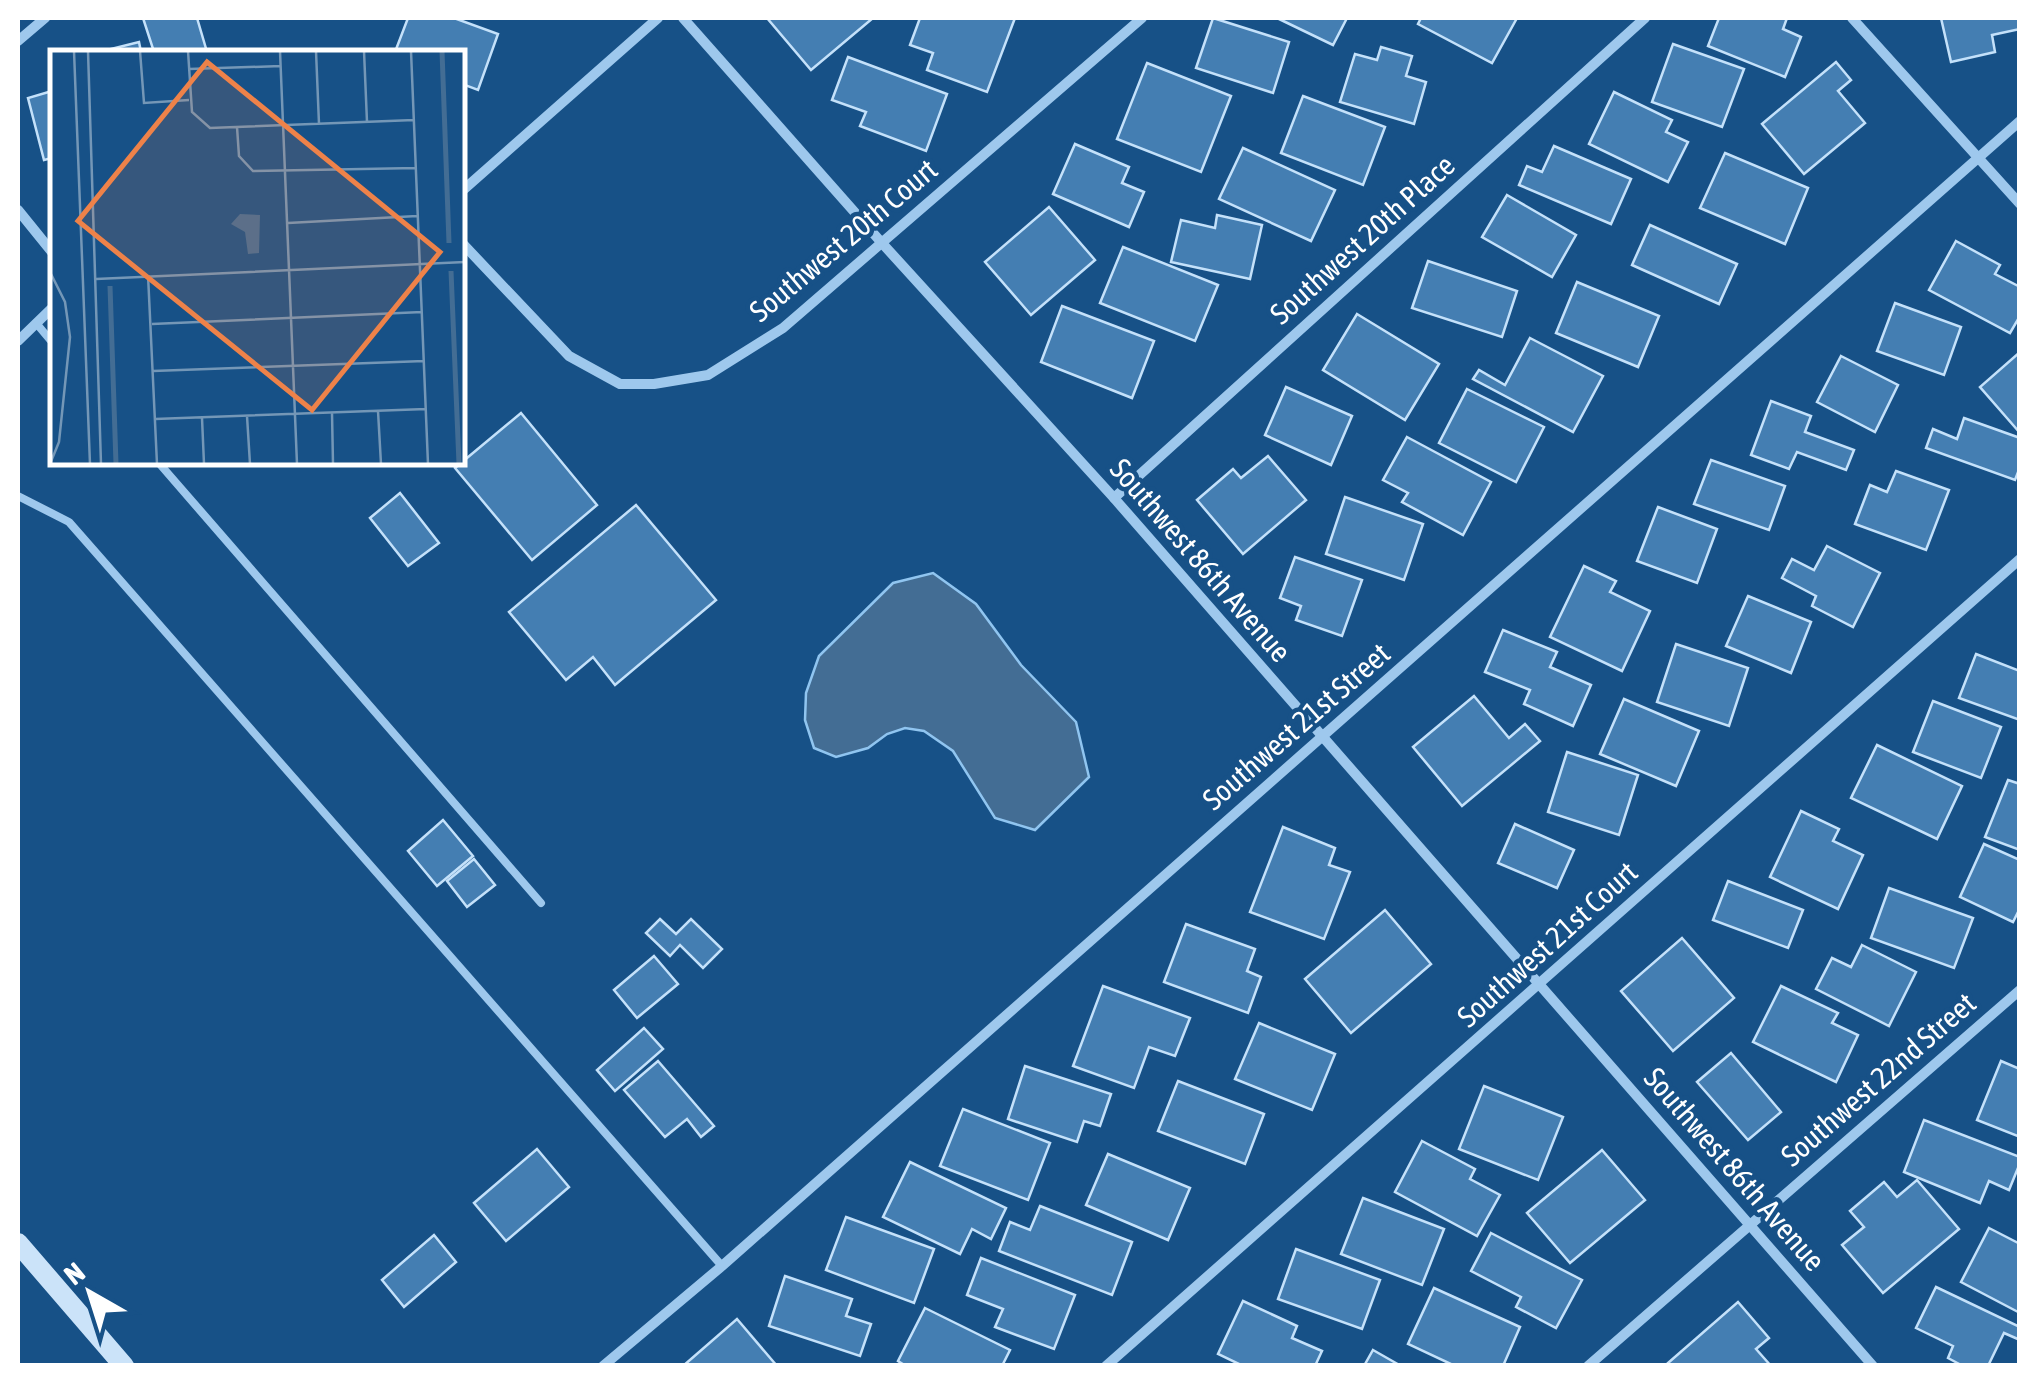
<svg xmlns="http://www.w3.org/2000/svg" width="2037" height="1383" viewBox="0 0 2037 1383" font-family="'Asap Condensed',sans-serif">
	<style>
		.water { fill: #436d94; stroke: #90c5f0; stroke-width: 2.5 }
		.building { fill: #447eb2; stroke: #c4e1fa; stroke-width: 2.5 }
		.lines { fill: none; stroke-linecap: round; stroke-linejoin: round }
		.service { stroke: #9ec8ed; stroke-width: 8 }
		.minor { stroke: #9ec8ed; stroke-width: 10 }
		.secondary { stroke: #cbe3f9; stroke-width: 20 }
		.labels { text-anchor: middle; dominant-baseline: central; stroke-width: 9; stroke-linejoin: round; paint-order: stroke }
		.street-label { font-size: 30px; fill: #fff; stroke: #175187 }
		.inset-river { fill: none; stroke: #436d94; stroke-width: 5 }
		.inset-road { fill: none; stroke: #7497b7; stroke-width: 2.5 }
		.view { fill: #ee8249; fill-opacity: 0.15; stroke: #ee8249; stroke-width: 5 }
		.inset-edge { fill: none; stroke: #fff; stroke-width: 5 }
	</style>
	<rect width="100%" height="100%" fill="#175187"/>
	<polygon class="water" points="933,573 976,604 1021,665 1076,722 1089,777 1035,830 995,818 953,751 924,731 905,728 887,734 868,748 836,757 814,748 805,720 806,693 819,656 893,583"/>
	<g class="building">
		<polygon points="143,18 197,18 207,52 154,52"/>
		<polygon points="408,18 454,18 498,34 478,90 462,84 462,52 395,52"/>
		<polygon points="767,18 873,18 811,70"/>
		<polygon points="920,18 1015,18 987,92 927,70 933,53 910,45"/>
		<polygon points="1213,18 1289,42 1273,93 1196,68"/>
		<polygon points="1277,18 1347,18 1333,45"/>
		<polygon points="1421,18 1517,18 1492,63 1418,24"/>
		<polygon points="1719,18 1787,18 1783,29 1801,37 1785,77 1708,46"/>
		<polygon points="1941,18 2020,18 2020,29 1992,35 1995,52 1951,62"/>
		<polygon points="139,42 141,52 99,52"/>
		<polygon points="1673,44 1744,69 1722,127 1652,102"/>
		<polygon points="1381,47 1412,56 1406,76 1426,82 1414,124 1340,102 1355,54 1377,60"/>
		<polygon points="848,57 947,94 926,151 860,126 866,112 832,100"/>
		<polygon points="1836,62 1851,80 1838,91 1865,123 1804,174 1762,124"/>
		<polygon points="1147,63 1231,96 1201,172 1117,139"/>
		<polygon points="52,91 52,158 44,160 28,98"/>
		<polygon points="1614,92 1672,120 1666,132 1688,142 1668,182 1589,144"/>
		<polygon points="1303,96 1385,127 1363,185 1281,153"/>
		<polygon points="1075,144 1129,167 1122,183 1144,192 1129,227 1053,194"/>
		<polygon points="1554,146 1631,179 1611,224 1519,185 1527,166 1542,172"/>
		<polygon points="1243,148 1335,190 1311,241 1219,199"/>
		<polygon points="1725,153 1808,188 1785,244 1700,208"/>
		<polygon points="1507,195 1576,235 1552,277 1482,237"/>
		<polygon points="1049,207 1095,260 1031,315 985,262"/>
		<polygon points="1217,215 1262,225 1250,279 1171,262 1181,220 1215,228"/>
		<polygon points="1650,225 1737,264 1719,304 1632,265"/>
		<polygon points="1956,241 2000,265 1995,274 2020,287 2020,316 2010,333 1929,290"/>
		<polygon points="1123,247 1218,285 1195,341 1100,303"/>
		<polygon points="1428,261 1517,291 1502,337 1412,308"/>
		<polygon points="1577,282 1659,316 1638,367 1556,333"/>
		<polygon points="1895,303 1961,327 1944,375 1877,351"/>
		<polygon points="1062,306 1154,341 1132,398 1041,362"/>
		<polygon points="1357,314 1439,364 1405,420 1323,370"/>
		<polygon points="1530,338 1603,376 1573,432 1473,379 1479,370 1505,385"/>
		<polygon points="2020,352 2020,433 1980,387"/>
		<polygon points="1841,356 1898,385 1875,432 1817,402"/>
		<polygon points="1286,387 1352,416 1331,465 1265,435"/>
		<polygon points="1467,389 1544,427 1516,482 1439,443"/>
		<polygon points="1771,401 1811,416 1805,432 1854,450 1846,470 1797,452 1789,469 1751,455"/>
		<polygon points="521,413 597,505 532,560 455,468"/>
		<polygon points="1964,418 2020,438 2020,467 2015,480 1926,448 1933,429 1957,439"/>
		<polygon points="1407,437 1491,482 1463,535 1402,502 1408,493 1383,480"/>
		<polygon points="1268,456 1306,500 1243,554 1197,500 1233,469 1241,478"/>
		<polygon points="1711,460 1785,486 1769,530 1694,504"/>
		<polygon points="1896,471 1949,490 1926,550 1855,524 1870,485 1887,492"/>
		<polygon points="400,493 439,543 408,566 370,518"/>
		<polygon points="1345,497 1423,524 1404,580 1326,554"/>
		<polygon points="636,505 716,600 615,685 593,657 566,680 509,612"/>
		<polygon points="1658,507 1717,529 1697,583 1637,561"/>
		<polygon points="1827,546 1880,573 1853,627 1812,606 1816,596 1782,578 1792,559 1814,570"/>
		<polygon points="1295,557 1362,580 1342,636 1296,620 1301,606 1280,598"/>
		<polygon points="1584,566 1616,581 1610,592 1650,611 1622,671 1550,637"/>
		<polygon points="1748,596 1811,622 1791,673 1726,646"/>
		<polygon points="1503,630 1557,652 1550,667 1591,685 1573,726 1524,704 1530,690 1485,672"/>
		<polygon points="1676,644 1748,668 1729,726 1657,702"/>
		<polygon points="1976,654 2020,671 2020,720 1959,698"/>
		<polygon points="1474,696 1509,738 1525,724 1540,741 1462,806 1413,747"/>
		<polygon points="1624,699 1699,731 1676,786 1600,754"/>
		<polygon points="1933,701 2001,727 1981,778 1913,752"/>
		<polygon points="1877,745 1962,786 1937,839 1851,798"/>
		<polygon points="1567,752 1638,775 1619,835 1548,812"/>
		<polygon points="2008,780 2020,784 2020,850 1985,837"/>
		<polygon points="1801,811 1839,829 1833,841 1863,855 1838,909 1770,877"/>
		<polygon points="443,820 473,856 437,886 408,851"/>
		<polygon points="1515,824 1574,850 1557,888 1498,863"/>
		<polygon points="1283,827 1335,848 1329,865 1350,872 1324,939 1250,912"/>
		<polygon points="1984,844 2020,860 2020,908 2013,922 1960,897"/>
		<polygon points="474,859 495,885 467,907 447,881"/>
		<polygon points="1728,881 1803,910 1788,948 1713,920"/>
		<polygon points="1889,888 1973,918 1954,968 1871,938"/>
		<polygon points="1385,910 1431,964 1351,1033 1305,979"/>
		<polygon points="660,919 676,934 691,919 722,949 703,968 680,945 670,956 646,933"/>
		<polygon points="1186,924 1255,949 1247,971 1261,977 1248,1013 1164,982"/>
		<polygon points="1682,938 1734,998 1673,1051 1621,991"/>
		<polygon points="1862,945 1916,972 1889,1026 1816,989 1832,958 1851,967"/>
		<polygon points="654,956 678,984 637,1018 614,990"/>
		<polygon points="1103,986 1190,1018 1175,1056 1149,1047 1134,1088 1073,1066"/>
		<polygon points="1781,986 1838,1013 1832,1023 1858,1035 1836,1082 1753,1042"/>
		<polygon points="1259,1023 1335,1054 1312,1110 1235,1079"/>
		<polygon points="644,1028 663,1049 615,1091 597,1070"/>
		<polygon points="1731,1053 1781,1112 1748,1140 1697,1082"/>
		<polygon points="658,1061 714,1126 701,1137 687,1119 665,1137 624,1090"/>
		<polygon points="2001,1061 2020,1069 2020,1137 1977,1120"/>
		<polygon points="1025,1066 1111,1094 1100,1126 1084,1121 1077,1142 1008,1119"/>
		<polygon points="1178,1081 1264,1114 1245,1164 1158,1131"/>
		<polygon points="1484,1086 1563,1117 1538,1180 1459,1149"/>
		<polygon points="963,1109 1050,1143 1028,1200 940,1166"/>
		<polygon points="1924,1120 2020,1157 2020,1163 2009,1190 1989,1181 1980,1203 1904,1172"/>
		<polygon points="1422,1141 1475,1169 1470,1179 1500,1195 1477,1236 1395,1192"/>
		<polygon points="537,1149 569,1187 506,1241 474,1203"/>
		<polygon points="1602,1150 1645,1200 1570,1263 1527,1213"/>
		<polygon points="1108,1154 1190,1188 1168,1240 1086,1205"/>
		<polygon points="910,1162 1006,1208 991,1239 972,1229 960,1254 883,1217"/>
		<polygon points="1917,1180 1959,1229 1883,1293 1842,1245 1864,1227 1850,1211 1884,1182 1897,1197"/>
		<polygon points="1363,1198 1444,1229 1422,1285 1341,1254"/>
		<polygon points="1040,1206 1132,1242 1112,1295 999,1251 1010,1222 1030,1230"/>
		<polygon points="846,1217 934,1249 914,1303 826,1270"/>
		<polygon points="1989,1228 2020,1244 2020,1313 1961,1282"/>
		<polygon points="1491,1233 1582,1280 1556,1328 1516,1307 1521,1297 1471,1271"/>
		<polygon points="434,1235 456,1262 404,1307 382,1280"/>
		<polygon points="1296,1249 1380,1280 1362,1329 1278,1299"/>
		<polygon points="981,1258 1075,1295 1054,1349 995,1327 1003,1309 967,1295"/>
		<polygon points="785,1276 852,1299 846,1316 871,1324 860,1356 769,1326"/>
		<polygon points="1936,1287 2020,1327 2020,1340 2004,1333 1988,1366 1963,1366 1948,1358 1953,1346 1916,1328"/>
		<polygon points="1434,1288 1520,1327 1503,1366 1455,1366 1408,1344"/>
		<polygon points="1243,1301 1297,1326 1292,1338 1322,1351 1315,1366 1243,1366 1218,1354"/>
		<polygon points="1738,1302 1769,1338 1756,1349 1771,1366 1670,1366 1668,1363"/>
		<polygon points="925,1308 1010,1350 1002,1366 906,1366 898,1361"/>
		<polygon points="737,1319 777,1366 683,1366"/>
		<polygon points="1373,1350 1401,1366 1364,1366"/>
	</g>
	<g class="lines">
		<g class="service">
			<polyline points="36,323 52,342"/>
			<polyline points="158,462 541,903"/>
			<polyline points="18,496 69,522 722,1266"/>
		</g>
		<g class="minor">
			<polyline points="683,18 881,242 1114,498 1873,1366"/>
			<polyline points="1852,18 2020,204"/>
			<polyline points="18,41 45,18"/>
			<polyline points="462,191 658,18"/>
			<polyline points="18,210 52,252"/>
			<polyline points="462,243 569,356 620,384 654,384 708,375 783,328 1142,18"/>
			<polyline points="18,341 52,308"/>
			<polyline points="1114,498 1645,18"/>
			<polyline points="603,1366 722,1266 2020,121"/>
			<polyline points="1106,1366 2020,559"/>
			<polyline points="1588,1366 2020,990"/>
		</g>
		<polyline class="secondary" points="18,1243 124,1366"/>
	</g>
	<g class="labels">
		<g class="street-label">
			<text transform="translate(1362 239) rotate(-42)">Southwest 20th Place</text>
			<text transform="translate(843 240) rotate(-40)">Southwest 20th Court</text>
			<text transform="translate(1201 560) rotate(49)">Southwest 86th Avenue</text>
			<text transform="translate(1296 726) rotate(-41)">Southwest 21st Street</text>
			<text transform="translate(1547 944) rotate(-42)">Southwest 21st Court</text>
			<text transform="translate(1878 1079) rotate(-41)">Southwest 22nd Street</text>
			<text transform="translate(1735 1169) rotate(49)">Southwest 86th Avenue</text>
		</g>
	</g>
	<g transform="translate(50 50)">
		<rect width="415" height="415" fill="#175187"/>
		<path d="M190,164L210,165L209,203L198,204L195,182L181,174Z" fill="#436d94"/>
		<path class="inset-river" d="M392,1L399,193M401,221L409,414M60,236L66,414"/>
		<path class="inset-road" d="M24,1L40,414M38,1L51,414M90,1L94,53L139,50M138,1L142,62L160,78L364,70M230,1L247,414M266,1L269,74M314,1L317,72M361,1L378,414M139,19L231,16M187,77L189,106L203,121L366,118M238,173L367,166M0,222L15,252L20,287L9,392L0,414M98,225L107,414M46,229L415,212M102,274L372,262M103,321L374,311M328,361L331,414M282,363L283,414M197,366L200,414M152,368L154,414M105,369L376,359"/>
		<path class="view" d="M157,12L390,202L262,360L28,171Z"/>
		<rect width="415" height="415" class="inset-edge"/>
	</g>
	<rect width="2037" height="1383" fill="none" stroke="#ffffff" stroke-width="40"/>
	<g transform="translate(90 1293) rotate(321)" stroke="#175187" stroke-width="8" paint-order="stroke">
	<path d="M0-8L18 38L0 25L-18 38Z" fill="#ffffff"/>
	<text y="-15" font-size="28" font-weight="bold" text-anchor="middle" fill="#ffffff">N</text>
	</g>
</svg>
